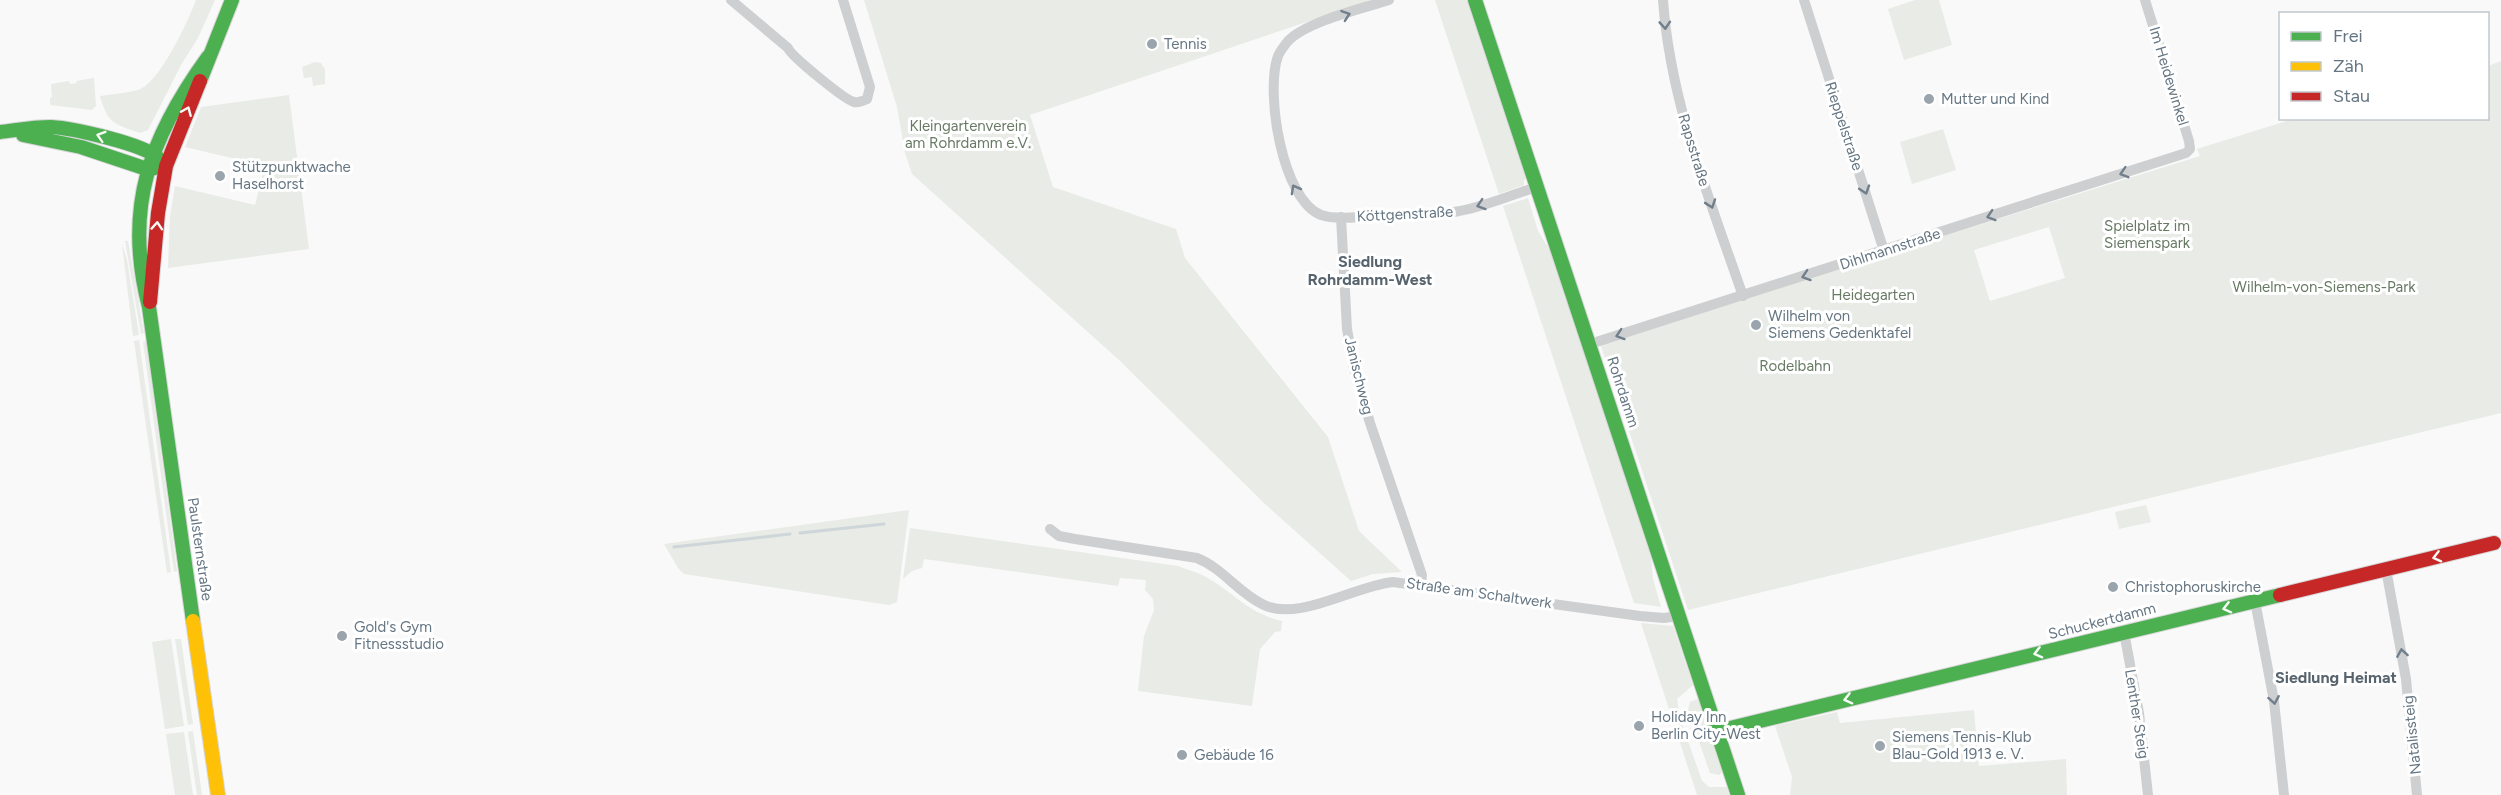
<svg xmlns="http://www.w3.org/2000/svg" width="2501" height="795" viewBox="0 0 2501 795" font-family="Figtree,sans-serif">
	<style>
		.green { fill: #e8ebe6; fill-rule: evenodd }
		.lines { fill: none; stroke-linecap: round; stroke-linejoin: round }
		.stream { stroke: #ced6d9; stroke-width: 3 }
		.fast-casing { stroke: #d5d6d7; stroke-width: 16 }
		.slow-casing { stroke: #d5d6d7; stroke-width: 16 }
		.jam-casing { stroke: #d5d6d7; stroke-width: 16 }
		.street { stroke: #cecfd0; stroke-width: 10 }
		.fast { stroke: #4caf50; stroke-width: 14 }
		.slow { stroke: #ffc107; stroke-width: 14 }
		.jam { stroke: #c62828; stroke-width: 14 }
		.oneway { stroke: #707f8b }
		.oneway2 { stroke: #f6fbf6 }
		.poi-dot { fill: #99a4ac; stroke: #fff; stroke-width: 2 }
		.labels { text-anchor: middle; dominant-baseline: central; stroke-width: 6; stroke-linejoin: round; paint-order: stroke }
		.poi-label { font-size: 15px; fill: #657683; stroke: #fff; text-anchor: start }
		.street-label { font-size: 15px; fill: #657683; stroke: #fff }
		.park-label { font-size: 15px; fill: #687a64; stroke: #fff }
		.neighbourhood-label { font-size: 16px; font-weight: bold; fill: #57646e; stroke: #fff }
	</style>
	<rect width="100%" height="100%" fill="#f9f9f9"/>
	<g class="green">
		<path d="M196,0H215L198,38L181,65L148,130L140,133C114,124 108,124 100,96C112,94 126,93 138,90C160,83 188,21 196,0Z"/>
		<polygon points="864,0 1372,0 1030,115 1053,187 1176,229 1185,258 1328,437 1359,531 1402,572 1373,574 1351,581 1264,503 1119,360 912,174 905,153 897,107"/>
		<polygon points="1435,0 1467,0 1526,179 1524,180 1524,185 1499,194"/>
		<polygon points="1915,0 1939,0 1952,45 1904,60 1888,9"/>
		<path d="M2501,61V413L1688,610L1600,343L2200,156L2197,149L2293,119L2488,118V66ZM2049,227L2065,278L1990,301L1974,250Z"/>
		<polygon points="315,62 321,63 325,69 325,84 313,86 312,77 304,78 302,67"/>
		<polygon points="94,78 96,106 92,110 50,105 50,98 52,97 51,84 69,81 70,84 77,83 76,81"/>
		<polygon points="289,95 309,249 168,268 170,216 175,186 255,205 265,166 185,147 201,107"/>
		<polygon points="1943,129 1956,170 1912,184 1900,142"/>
		<polygon points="1528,198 1538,231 1551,252 1651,557 1653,579 1661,607 1634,603 1503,206"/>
		<polygon points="125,241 128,241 144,333 141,334"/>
		<polygon points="122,244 127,260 139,335 133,336"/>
		<polygon points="139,340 171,572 167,573 134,341"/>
		<polygon points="146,341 177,571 174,572 143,342"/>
		<polygon points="2146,505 2151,522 2119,529 2115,512"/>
		<polygon points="909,510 897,602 889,605 684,574 678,568 664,544"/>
		<path d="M910,528L1178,566C1185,569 1193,571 1200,574C1232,589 1244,612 1282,621L1281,631L1275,632L1260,649L1252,706L1138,691L1144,636L1154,610L1153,599L1145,590L1146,580L1120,578L1118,586L924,559L922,568L912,571L903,579Z"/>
		<polygon points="1641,623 1673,626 1693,685 1677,699 1680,718 1702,781 1709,787 1727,787 1729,795 1697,795"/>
		<polygon points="171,639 184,726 165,729 152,642"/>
		<polygon points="175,639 181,639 193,724 188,725"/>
		<polygon points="1698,699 1722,772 1719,775 1710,773 1688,710 1690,702"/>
		<polygon points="1974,710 1979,766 2066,759 2067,795 1790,795 1792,777 1775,726 1837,712 1840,723"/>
		<polygon points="193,731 202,795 197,795 188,732"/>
		<polygon points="184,732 193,795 175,795 166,734"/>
	</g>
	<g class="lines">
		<g class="stream">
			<polyline points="800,533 884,524"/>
			<polyline points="674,547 790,534"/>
		</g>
		<g class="fast-casing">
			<g id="fast">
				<polyline points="1475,0 1738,795"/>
				<polyline points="200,81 232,0"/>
				<path d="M0,132C17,130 34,127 51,127C72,128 144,144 158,158"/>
				<polyline points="23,135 81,147 147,169 155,168"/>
				<path d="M193,621L149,307C123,208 150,137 208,57"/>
				<polyline points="1718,731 2280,595"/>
			</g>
		</g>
		<g class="slow-casing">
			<polyline id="slow" points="193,621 218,795"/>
		</g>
		<g class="jam-casing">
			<g id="jam">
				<polyline points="150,302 158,213 166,166 200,81"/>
				<polyline points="2280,595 2494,543"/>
			</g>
		</g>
		<g class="street">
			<path d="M731,0L788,48C791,56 845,100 854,102C859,103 863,101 867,99L870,87L843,0"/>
			<path d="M1389,0C1361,9 1308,21 1288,41C1284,46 1280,51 1278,56C1265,92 1282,200 1321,215C1336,220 1356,217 1371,216C1398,215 1427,217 1454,212C1482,208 1510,195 1537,187"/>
			<path d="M1663,0C1670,102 1710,200 1743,296"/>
			<polyline points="1804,0 1884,251"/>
			<polyline points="1341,217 1347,329 1354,368 1370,423 1422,575 1421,584"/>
			<polyline points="1590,344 2186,153 2190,149 2189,141 2145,0"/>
			<path d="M1050,529L1059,536L1075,539L1197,558C1222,568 1238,592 1262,604C1297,623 1354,586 1393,582L1640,616L1664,618L1679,616"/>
			<polyline points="2386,569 2406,679 2417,795"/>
			<polyline points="2255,601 2274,701 2284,795"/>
			<polyline points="2124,632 2139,713 2148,795"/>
		</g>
		<use href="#fast" class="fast"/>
		<use href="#slow" class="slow"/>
		<use href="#jam" class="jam"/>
	</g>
	<defs><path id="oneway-chevron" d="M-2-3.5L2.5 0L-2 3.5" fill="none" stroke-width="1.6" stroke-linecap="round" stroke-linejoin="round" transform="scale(1.5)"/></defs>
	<g class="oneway">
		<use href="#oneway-chevron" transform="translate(1346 15) rotate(-19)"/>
		<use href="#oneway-chevron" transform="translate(1665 25) rotate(86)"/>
		<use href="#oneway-chevron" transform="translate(2124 173) rotate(163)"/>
		<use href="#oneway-chevron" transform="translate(1295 189) rotate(-119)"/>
		<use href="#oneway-chevron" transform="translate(1865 190) rotate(72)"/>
		<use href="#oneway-chevron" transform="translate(1711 204) rotate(71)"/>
		<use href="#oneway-chevron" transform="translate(1481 205) rotate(162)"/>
		<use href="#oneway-chevron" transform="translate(1991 216) rotate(162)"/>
		<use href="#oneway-chevron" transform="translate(1806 276) rotate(162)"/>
		<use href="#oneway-chevron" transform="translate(1620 335) rotate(162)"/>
		<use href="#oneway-chevron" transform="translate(2402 653) rotate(-99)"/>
		<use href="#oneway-chevron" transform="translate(2274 700) rotate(80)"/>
	</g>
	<g class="oneway2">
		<use href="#oneway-chevron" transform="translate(187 111) rotate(-67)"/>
		<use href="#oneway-chevron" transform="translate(101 136) rotate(-163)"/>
		<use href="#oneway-chevron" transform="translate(157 226) rotate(-86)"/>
		<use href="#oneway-chevron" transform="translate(2437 557) rotate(166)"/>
		<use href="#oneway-chevron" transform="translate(2227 608) rotate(166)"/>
		<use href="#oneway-chevron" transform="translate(2038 653) rotate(166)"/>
		<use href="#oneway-chevron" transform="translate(1848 699) rotate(166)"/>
	</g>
	<g class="poi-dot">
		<circle cx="1152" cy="44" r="6"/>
		<circle cx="1929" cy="99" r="6"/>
		<circle cx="220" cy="176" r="6"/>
		<circle cx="1756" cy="325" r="6"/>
		<circle cx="2113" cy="587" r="6"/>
		<circle cx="342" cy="636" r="6"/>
		<circle cx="1639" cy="726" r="6"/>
		<circle cx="1880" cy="746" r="6"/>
		<circle cx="1182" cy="755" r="6"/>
	</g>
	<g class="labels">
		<g class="poi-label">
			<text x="1164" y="44">Tennis</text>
			<text x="1941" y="99">Mutter und Kind</text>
			<text x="232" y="167">Stützpunktwache<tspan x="232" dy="17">Haselhorst</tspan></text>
			<text x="1768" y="316">Wilhelm von<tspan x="1768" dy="17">Siemens Gedenktafel</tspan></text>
			<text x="2125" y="587">Christophoruskirche</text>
			<text x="354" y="627">Gold's Gym<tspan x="354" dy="17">Fitnessstudio</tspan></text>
			<text x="1651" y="717">Holiday Inn<tspan x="1651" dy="17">Berlin City-West</tspan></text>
			<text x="1892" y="737">Siemens Tennis-Klub<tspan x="1892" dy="17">Blau-Gold 1913 e. V.</tspan></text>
			<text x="1194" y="755">Gebäude 16</text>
		</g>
		<g class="street-label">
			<text transform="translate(2169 76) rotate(73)">Im Heidewinkel</text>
			<text transform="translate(1844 126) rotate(72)">Rieppelstraße</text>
			<text transform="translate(1694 150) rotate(73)">Rapsstraße</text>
			<text transform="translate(1405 214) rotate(-3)">Köttgenstraße</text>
			<text transform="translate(1890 249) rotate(-18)">Dihlmannstraße</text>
			<text transform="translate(1359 376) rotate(76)">Janischweg</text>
			<text transform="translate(1623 392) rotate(72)">Rohrdamm</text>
			<text transform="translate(200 549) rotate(82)">Paulsternstraße</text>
			<text transform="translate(1479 593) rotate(8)">Straße am Schaltwerk</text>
			<text transform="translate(2102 621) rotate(-14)">Schuckertdamm</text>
			<text transform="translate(2137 714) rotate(81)">Lenther Steig</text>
			<text transform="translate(2412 735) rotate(-96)">Natalissteig</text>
		</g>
		<g class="park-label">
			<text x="968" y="126">Kleingartenverein<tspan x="968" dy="17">am Rohrdamm e.V.</tspan></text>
			<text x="2147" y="226">Spielplatz im<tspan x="2147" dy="17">Siemenspark</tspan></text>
			<text x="2324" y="287">Wilhelm-von-Siemens-Park</text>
			<text x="1873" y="295">Heidegarten</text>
			<text x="1795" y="366">Rodelbahn</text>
		</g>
		<g class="neighbourhood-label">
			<text x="1370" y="261">Siedlung<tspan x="1370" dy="18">Rohrdamm-West</tspan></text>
			<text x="2336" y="677">Siedlung Heimat</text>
		</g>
	</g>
	<rect x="2279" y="12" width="210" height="108" fill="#ffffff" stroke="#c1c8cd" stroke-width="1.5"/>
	<rect x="2291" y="32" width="30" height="9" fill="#4caf50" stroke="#c1c8cd" stroke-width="1.5"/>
	<text x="2333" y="42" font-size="18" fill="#657683">Frei</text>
	<rect x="2291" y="62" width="30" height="9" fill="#ffc107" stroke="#c1c8cd" stroke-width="1.5"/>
	<text x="2333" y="72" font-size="18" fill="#657683">Zäh</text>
	<rect x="2291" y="92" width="30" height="9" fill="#c62828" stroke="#c1c8cd" stroke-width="1.5"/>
	<text x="2333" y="102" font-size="18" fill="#657683">Stau</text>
</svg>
